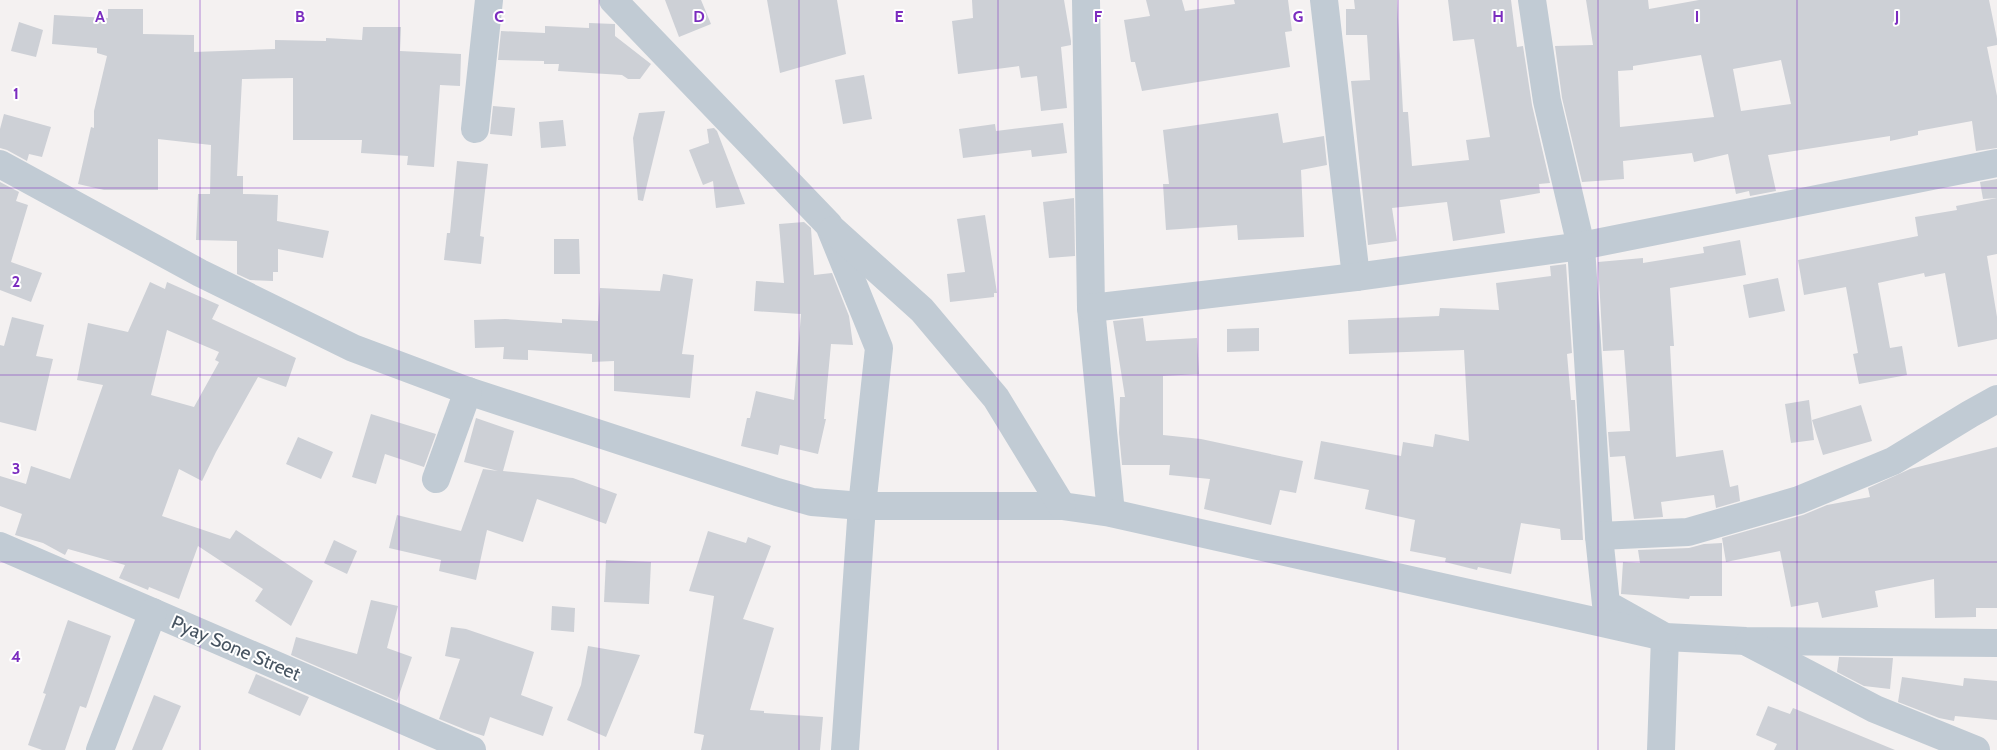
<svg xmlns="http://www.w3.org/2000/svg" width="1997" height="750" viewBox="0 0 1997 750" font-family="Cabin,sans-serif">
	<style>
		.building { fill: #cdd0d6; fill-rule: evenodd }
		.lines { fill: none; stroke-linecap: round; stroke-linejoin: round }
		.street { stroke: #c1cbd4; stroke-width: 28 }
		.grid { fill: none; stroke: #7b2cbf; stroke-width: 1; stroke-opacity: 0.55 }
		.labels { text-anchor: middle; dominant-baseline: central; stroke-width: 4; stroke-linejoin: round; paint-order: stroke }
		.street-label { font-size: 19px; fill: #475461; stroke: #fff }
		.grid-label { font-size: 16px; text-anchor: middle; font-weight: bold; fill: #7b2cbf; stroke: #fff; stroke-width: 4; stroke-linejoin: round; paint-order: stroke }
	</style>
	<rect width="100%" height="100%" fill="#f4f1f1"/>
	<g class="building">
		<polygon points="665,0 701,0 711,24 679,37"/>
		<polygon points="767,0 837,0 846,54 780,73"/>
		<polygon points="972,0 1064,0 1071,41 1071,45 1061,47 1067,108 1041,111 1037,76 1021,78 1019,66 958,74 952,21 973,18"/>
		<polygon points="1146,0 1182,0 1185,11 1235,4 1234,0 1288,0 1292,31 1285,32 1290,67 1142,91 1135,62 1131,62 1124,20 1150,16"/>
		<polygon points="1354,0 1397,0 1403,112 1408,112 1412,166 1469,160 1466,140 1490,137 1474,39 1453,41 1448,0 1511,0 1517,47 1523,46 1532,105 1550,183 1539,184 1540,193 1500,200 1505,233 1453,241 1447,202 1392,208 1397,241 1368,245 1351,81 1370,80 1367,35 1346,35 1346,9 1355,9"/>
		<path d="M1586,0H1648L1649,9L1699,0H1989L1997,39V45L1987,47L1997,96V148L1976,151L1972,121L1918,131V135L1890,141V136L1768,155L1776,191L1750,196L1749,191L1736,194L1728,154L1694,162L1692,153L1623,161L1624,179L1582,182L1562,98L1555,46L1593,45ZM1701,55L1714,117L1620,127L1618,71L1633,70V66ZM1781,60L1791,104L1741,111L1733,69Z"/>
		<polygon points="108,9 143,9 143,34 194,35 194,52 275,49 275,40 326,41 326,38 362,40 363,27 401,27 400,51 461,54 460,86 440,85 434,167 407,165 408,156 361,153 362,140 293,140 293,78 242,79 237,176 243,176 243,194 278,195 277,221 329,231 323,258 278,249 278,272 273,272 273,281 250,280 237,274 237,241 196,240 198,194 210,194 211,145 158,139 158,190 104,190 78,184 91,127 94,128 94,111 107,56 97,53 97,48 52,44 54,15 108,18"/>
		<polygon points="19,22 43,30 36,57 11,51"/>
		<polygon points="589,23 615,24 615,36 651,64 640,79 628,79 622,75 558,71 559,64 544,64 544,61 498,60 501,31 545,33 545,26 589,28"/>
		<polygon points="864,75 872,119 843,124 835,80"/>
		<polygon points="493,106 515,108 512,136 490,134"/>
		<polygon points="665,111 643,201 638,200 633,138 639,113"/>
		<polygon points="1278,113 1283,143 1324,136 1327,165 1301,170 1304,237 1238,240 1237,225 1166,230 1163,184 1169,184 1163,130"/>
		<polygon points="4,114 51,127 42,157 29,154 27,161 7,150 0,148 0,129"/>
		<polygon points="563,120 566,146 541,148 539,122"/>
		<polygon points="1063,123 1067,153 1032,157 1031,150 963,158 959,129 995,124 996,131"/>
		<polygon points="714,128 717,131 745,204 716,208 713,181 703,185 689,150 709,143 707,129"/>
		<polygon points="457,161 488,164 480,236 484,237 481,264 444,260 447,233 450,233"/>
		<polygon points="1997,179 1997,198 1983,199 1980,182"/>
		<polygon points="0,182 19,192 16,201 28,205 11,262 42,273 31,302 0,290"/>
		<polygon points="1074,198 1075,256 1049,258 1043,202"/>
		<polygon points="1997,198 1997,254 1987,256 1997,317 1997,339 1958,347 1945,273 1925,277 1924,273 1878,283 1890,348 1902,346 1907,375 1859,384 1853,354 1858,353 1846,287 1804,295 1798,260 1918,236 1915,217 1957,210 1956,206"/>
		<polygon points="985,215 997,293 994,293 994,297 950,302 947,274 965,272 957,219"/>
		<polygon points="804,222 811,228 814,275 832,273 849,316 853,345 831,344 824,419 826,419 818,454 780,445 778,455 741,446 747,418 750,418 756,391 794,400 801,314 754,311 756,281 784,283 779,224"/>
		<polygon points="554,239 579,239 580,274 554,274"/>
		<polygon points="1740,240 1746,275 1670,288 1674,346 1670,346 1676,457 1723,450 1730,487 1738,485 1740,501 1716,508 1714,495 1661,502 1663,517 1634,519 1625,456 1610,457 1608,432 1630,431 1624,350 1603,351 1598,262 1643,258 1643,263 1704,253 1703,247"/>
		<polygon points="1566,264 1572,353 1567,354 1571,400 1575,400 1583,540 1561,540 1560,529 1521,523 1511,574 1478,567 1477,570 1445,562 1446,558 1410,551 1415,520 1365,509 1369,490 1314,479 1321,441 1401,456 1403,442 1433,447 1435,434 1469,441 1464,350 1349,354 1348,320 1439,316 1440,308 1499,310 1496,283 1551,276 1550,266"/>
		<polygon points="663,274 693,279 682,354 694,355 690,398 614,391 614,361 592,362 592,354 528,350 528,360 503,359 504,347 475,348 474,320 505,319 562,323 562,319 598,321 600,288 660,291"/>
		<polygon points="1778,278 1785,311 1749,318 1743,285"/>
		<path d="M150,282L165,289L167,282L219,305L212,319L296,358L286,387L258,377L216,452L202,481L179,469L162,516L230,539L236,530L313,581L291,626L255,601L263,589L198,546L179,599L149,587L148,590L119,578L125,565L68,549L65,555L43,543L15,535L22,514L0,506V476L26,484L31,466L70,479L103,385L77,380L88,323L128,332ZM167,330L219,352L215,360L219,362L194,407L151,395Z"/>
		<polygon points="12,317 44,325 36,356 53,359 36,431 0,422 0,345 4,346"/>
		<polygon points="1143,318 1146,341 1197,338 1199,374 1163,376 1163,435 1201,439 1303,461 1296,493 1280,490 1271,525 1204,509 1210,479 1169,475 1170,465 1122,465 1119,433 1120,397 1125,397 1113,321"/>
		<polygon points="1259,328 1259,351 1227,352 1227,329"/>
		<polygon points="1809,400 1814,440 1791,443 1785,404"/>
		<polygon points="1861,405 1872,441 1823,455 1812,420"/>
		<polygon points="371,414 436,434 424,467 385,454 376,484 352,477"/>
		<polygon points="476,418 514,431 503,471 573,478 617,494 606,524 537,499 523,542 487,530 476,580 439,571 441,560 389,548 397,515 461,531 483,469 498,471 464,462"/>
		<polygon points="298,437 333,452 321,479 286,464"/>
		<polygon points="1997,447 1997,608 1976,608 1976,617 1935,618 1934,579 1875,591 1878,607 1822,618 1818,602 1791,607 1780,551 1726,562 1722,538 1803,515 1827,505 1870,497 1868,488 1910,469"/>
		<polygon points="708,531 746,543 748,537 771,546 743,619 774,628 750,710 764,711 764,713 823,717 820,750 701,750 704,735 694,733 714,596 689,591"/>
		<polygon points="334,540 357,551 347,574 324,563"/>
		<polygon points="1722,543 1722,596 1690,596 1689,599 1621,594 1623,562 1640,563 1638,550 1689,548 1704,544"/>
		<polygon points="606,560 651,562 649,604 604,602"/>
		<polygon points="371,600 398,606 387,648 412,657 397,701 291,655 296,637 357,654"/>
		<polygon points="552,606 575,608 574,632 551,630"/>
		<polygon points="68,620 111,636 86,708 80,706 65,750 42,750 28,745 46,694 43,693"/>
		<polygon points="451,627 466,629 534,652 521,695 553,707 543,736 490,717 484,736 471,732 439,719 460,659 445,656"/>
		<polygon points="588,646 640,655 606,737 567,720 581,685"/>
		<polygon points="1839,657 1893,658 1890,689 1864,686 1837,672"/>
		<polygon points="256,674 309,697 300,716 248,693"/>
		<polygon points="1902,677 1963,686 1964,678 1997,681 1997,720 1955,716 1954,721 1939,718 1898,702"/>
		<polygon points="154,695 181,706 162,750 132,750"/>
		<polygon points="1768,706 1790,714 1793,708 1895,750 1774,750 1777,744 1756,735"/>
	</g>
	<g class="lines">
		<g class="street">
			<polyline points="613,0 829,225 879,348 862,506 845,750"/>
			<polyline points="1086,0 1091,308 1111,513"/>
			<polyline points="1324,0 1356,277"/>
			<polyline points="1532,0 1547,101 1581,246 1599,536 1606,604 1665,637 1661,750"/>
			<polyline points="475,129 489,0"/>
			<polyline points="0,164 200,273 353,348 468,391 777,492 812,502 862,506 1062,506 1111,513 1665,637 1746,641 1997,643"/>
			<polyline points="833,230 922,310 996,398 1062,506"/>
			<polyline points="1091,308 1356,277 1581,246 1997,163"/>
			<polyline points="436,479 468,391"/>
			<polyline points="1599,536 1688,532 1799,500 1893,461 1970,414 1997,399"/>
			<polyline points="0,546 472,750"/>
			<polyline points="1749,643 1875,709 1976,750"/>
			<polyline points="100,750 153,612"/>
		</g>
	</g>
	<path class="grid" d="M200,0V750M399,0V750M599,0V750M799,0V750M998,0V750M1198,0V750M1398,0V750M1598,0V750M1797,0V750M0,188H1997M0,375H1997M0,562H1997"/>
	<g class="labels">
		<g class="street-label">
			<text transform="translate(236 648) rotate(23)">Pyay Sone Street</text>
		</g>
	</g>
	<g class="grid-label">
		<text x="100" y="22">A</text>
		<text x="300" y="22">B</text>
		<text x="499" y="22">C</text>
		<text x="699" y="22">D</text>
		<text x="899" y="22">E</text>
		<text x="1098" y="22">F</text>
		<text x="1298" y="22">G</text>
		<text x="1498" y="22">H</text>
		<text x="1697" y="22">I</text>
		<text x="1897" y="22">J</text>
		<text x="16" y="99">1</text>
		<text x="16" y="287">2</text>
		<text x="16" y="474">3</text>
		<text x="16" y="662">4</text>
	</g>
</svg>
